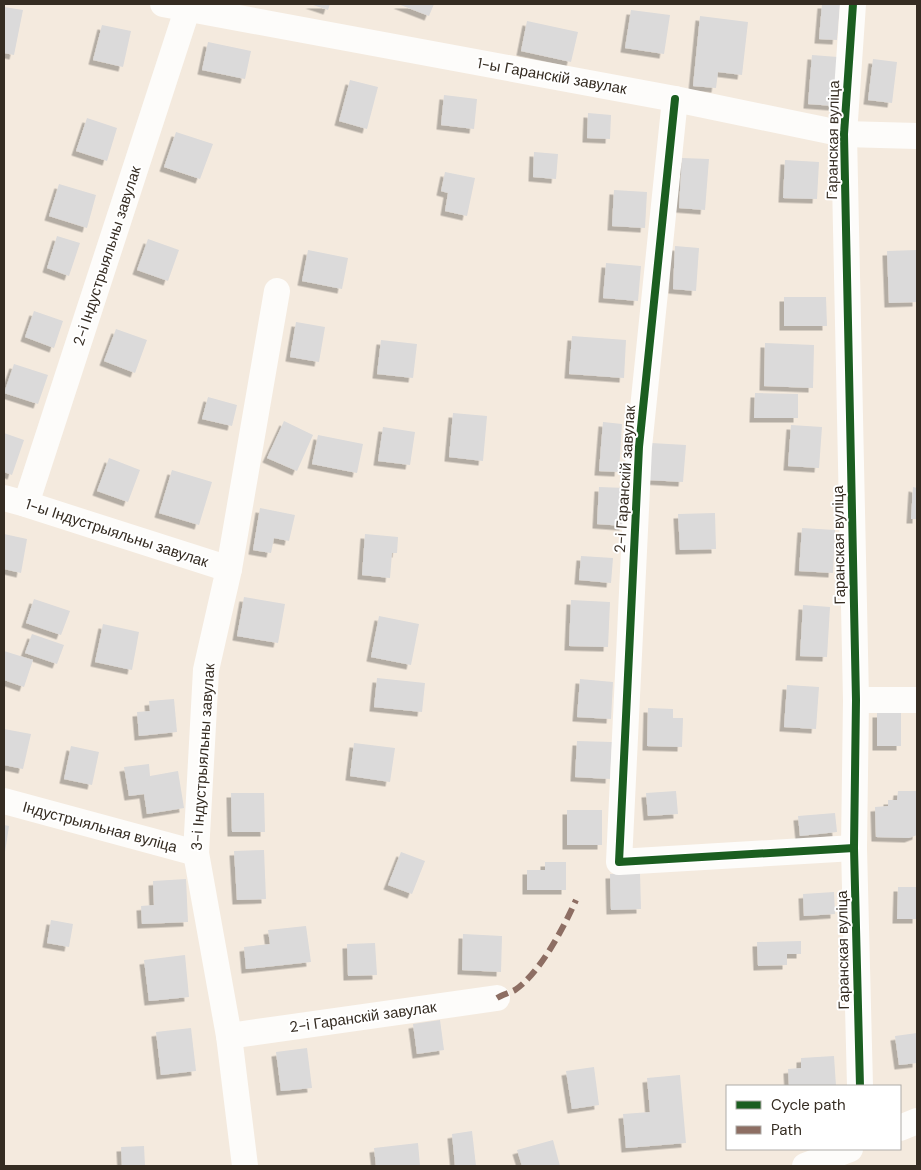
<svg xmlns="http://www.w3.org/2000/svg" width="921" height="1170" viewBox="0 0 921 1170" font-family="'DM Sans',sans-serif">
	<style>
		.building { fill: #dbdada; filter: url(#shadow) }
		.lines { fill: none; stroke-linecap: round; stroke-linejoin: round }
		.minor { stroke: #fdfcfa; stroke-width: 26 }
		.quiet { stroke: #8d6e63; stroke-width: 6; stroke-dasharray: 12 6; stroke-linecap: butt }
		.cycleway-casing { stroke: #fff; stroke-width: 11 }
		.cycleway { stroke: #1b5e20; stroke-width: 8 }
		.labels { text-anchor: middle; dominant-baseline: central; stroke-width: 4; stroke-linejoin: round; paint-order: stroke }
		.street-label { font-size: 15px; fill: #352c22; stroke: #fff }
	</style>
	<defs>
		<filter id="shadow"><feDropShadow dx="-4.5" dy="4.5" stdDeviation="0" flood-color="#0004"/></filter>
	</defs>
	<rect width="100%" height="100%" fill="#f4eade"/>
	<g class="building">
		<polygon points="310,4 330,4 328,10"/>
		<polygon points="398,4 434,4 429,16"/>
		<polygon points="822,4 840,4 837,40 819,39"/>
		<polygon points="4,7 23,10 14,55 4,53"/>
		<polygon points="631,10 670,15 664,54 625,48"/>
		<polygon points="700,16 748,22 742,75 718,72 716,88 693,86"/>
		<polygon points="527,21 578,32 571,62 521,51"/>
		<polygon points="102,25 131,31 123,67 93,60"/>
		<polygon points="208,42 251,51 245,79 202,70"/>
		<polygon points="812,55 838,57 834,106 808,104"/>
		<polygon points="873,59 897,62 892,103 868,100"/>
		<polygon points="350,80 378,87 367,129 339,121"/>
		<polygon points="444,95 477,99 474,129 441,125"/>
		<polygon points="588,113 611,115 610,139 587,138"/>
		<polygon points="87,118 117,128 107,161 76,151"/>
		<polygon points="176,132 213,144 200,179 164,167"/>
		<polygon points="534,152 558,154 556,179 533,177"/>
		<polygon points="682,158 709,159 705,210 679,208"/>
		<polygon points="785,160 819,162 817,199 783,198"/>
		<polygon points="445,172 475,178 467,216 445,211 448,193 441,191"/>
		<polygon points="59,184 96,195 87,228 49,216"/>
		<polygon points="614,190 647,192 645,228 612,226"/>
		<polygon points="57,236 80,243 69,276 47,268"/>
		<polygon points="148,239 179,250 168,281 137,270"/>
		<polygon points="675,246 699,248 696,291 673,289"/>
		<polygon points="308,250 348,258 342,289 302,281"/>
		<polygon points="917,250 917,302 889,303 887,251"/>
		<polygon points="606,263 641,266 638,301 603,298"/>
		<polygon points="784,297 826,297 827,326 784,326"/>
		<polygon points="34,311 63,321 54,348 25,337"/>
		<polygon points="296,322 325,327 319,362 290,357"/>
		<polygon points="116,329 147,340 135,373 104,361"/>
		<polygon points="572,336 626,340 624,378 569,374"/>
		<polygon points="381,340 417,344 413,378 377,374"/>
		<polygon points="765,343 814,345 813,388 764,386"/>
		<polygon points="14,364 48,375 38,404 4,393"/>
		<polygon points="755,393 798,394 798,418 754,418"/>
		<polygon points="208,397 237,405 232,426 202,419"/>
		<polygon points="453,413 487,416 483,461 449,457"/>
		<polygon points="284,421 313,435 297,471 267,458"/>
		<polygon points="603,422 622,424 619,472 599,471"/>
		<polygon points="791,425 822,427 819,468 788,466"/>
		<polygon points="383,427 415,432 410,465 378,461"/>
		<polygon points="4,433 24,440 12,475 4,472"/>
		<polygon points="318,435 363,444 357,473 312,464"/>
		<polygon points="651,443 686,445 683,482 648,480"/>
		<polygon points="109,458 140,470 128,502 97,491"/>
		<polygon points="172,470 212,482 199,525 159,513"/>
		<polygon points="599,487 626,488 624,526 597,524"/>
		<polygon points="913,487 917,488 917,519 911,519"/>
		<polygon points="260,508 295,515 289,541 274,538 271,553 253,550"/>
		<polygon points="715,513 716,549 680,550 678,514"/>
		<polygon points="802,528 835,530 833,573 799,571"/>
		<polygon points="4,534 27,539 21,573 4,569"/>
		<polygon points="365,534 398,537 397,553 392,553 390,578 362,575"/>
		<polygon points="581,556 613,558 611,583 579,580"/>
		<polygon points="244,597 285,604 278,643 237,636"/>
		<polygon points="34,599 70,611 61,635 26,623"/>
		<polygon points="571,600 610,602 608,647 569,646"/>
		<polygon points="803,605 830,607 827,657 800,656"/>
		<polygon points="379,616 419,624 411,665 371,657"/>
		<polygon points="103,624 139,632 132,670 95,662"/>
		<polygon points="32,634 64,645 57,664 25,653"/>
		<polygon points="4,651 33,660 24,687 4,680"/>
		<polygon points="377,678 425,683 422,712 374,707"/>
		<polygon points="580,679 613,682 611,719 577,717"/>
		<polygon points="787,685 819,687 816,729 784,727"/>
		<polygon points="174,699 177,732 139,736 137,712 150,711 149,701"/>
		<polygon points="648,708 673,709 673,718 683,718 682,747 647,746"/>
		<rect x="877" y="713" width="24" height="33"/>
		<polygon points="4,729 31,734 23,769 4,765"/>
		<polygon points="577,741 612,742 610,779 575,777"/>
		<polygon points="354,743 395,748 390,782 350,776"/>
		<polygon points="71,746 99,752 92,785 64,779"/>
		<polygon points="149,764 150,776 178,771 184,808 147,814 144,794 129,796 124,767"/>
		<polygon points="676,791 678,814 648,816 646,793"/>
		<polygon points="898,791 917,791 917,835 909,838 876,837 875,807 888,806 888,800 897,800"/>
		<polygon points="231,793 264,793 265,832 232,832"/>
		<rect x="567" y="810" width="35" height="35"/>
		<polygon points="835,813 837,832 800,836 798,816"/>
		<polygon points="4,825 9,826 5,852 4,852"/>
		<polygon points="264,850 266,899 237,900 234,851"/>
		<polygon points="401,852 425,861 412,894 388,885"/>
		<polygon points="545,862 566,862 566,890 527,890 527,870 545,870"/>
		<polygon points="640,873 641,909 611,910 610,874"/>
		<polygon points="186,879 188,922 142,924 141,906 154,905 153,881"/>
		<polygon points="898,887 917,887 917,919 897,919"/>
		<polygon points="834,892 835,914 804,916 803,894"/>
		<polygon points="51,920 73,924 69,947 47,943"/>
		<polygon points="306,926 311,962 246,969 244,947 270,944 268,930"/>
		<polygon points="463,934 502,936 501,972 462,970"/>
		<polygon points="801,941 801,954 787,954 787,965 758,966 757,942"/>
		<polygon points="375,943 377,975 348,976 347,944"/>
		<polygon points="185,955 189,997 149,1001 144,960"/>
		<polygon points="440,1020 444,1050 417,1054 413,1024"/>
		<polygon points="191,1028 196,1071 161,1075 156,1032"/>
		<polygon points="917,1033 917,1063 899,1065 895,1036"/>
		<polygon points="307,1048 312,1088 281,1091 276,1052"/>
		<polygon points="834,1056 836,1086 789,1086 788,1069 801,1068 801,1058"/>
		<polygon points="594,1067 599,1105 572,1109 566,1071"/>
		<polygon points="680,1075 686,1143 626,1148 623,1114 650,1112 647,1078"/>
		<polygon points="472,1131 476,1166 455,1166 452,1134"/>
		<polygon points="553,1140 560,1166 522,1166 517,1150"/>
		<polygon points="418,1143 420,1166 376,1166 374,1148"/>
		<polygon points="144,1146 145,1166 122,1166 121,1147"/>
	</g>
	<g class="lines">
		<g class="minor">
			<polyline points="163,4 675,99 844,134 917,136"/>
			<polyline points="853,4 844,134 856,700 854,848 860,1086"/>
			<polyline points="675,99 639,447 619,862 854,848"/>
			<polyline points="4,498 26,504 229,569"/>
			<polyline points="26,504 189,4"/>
			<polyline points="856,700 917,700"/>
			<polyline points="4,801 196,853"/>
			<polyline points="229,1036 497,998"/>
			<polyline points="900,1128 917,1121"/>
			<polyline points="245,1166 229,1036 196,853 206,670 229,569 277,291"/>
			<polyline points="805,1166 850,1149"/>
		</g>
		<path class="quiet" d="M497,998C502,995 509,993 515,990C540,973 564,927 576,900"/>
		<g class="cycleway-casing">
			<g id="cycleway">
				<polyline points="853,4 844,134 856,700 854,848 860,1086"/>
				<polyline points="675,99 639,447 619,862 854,848"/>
			</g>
		</g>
		<use href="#cycleway" class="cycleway"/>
	</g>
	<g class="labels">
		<g class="street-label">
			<text transform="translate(552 76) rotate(10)">1-ы Гаранскій завулак</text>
			<text transform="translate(833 140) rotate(-89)">Гаранская вуліца</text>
			<text transform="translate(107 256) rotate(-72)">2-і Індустрыяльны завулак</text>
			<text transform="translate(625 479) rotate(-86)">2-і Гаранскій завулак</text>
			<text transform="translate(117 533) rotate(18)">1-ы Індустрыяльны завулак</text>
			<text transform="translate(839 545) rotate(-91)">Гаранская вуліца</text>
			<text transform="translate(203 757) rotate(-86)">3-і Індустрыяльны завулак</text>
			<text transform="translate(100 827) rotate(15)">Індустрыяльная вуліца</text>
			<text transform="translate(843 950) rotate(-91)">Гаранская вуліца</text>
			<text transform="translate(363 1017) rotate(-8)">2-і Гаранскій завулак</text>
		</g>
	</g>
	<rect width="921" height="1170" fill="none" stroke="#352c22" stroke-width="10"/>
	<rect x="726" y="1085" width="175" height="65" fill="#ffffff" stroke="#aeaba7"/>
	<rect x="736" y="1101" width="25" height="8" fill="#1b5e20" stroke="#aeaba7"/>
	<text x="771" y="1110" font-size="15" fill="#352c22">Cycle path</text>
	<rect x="736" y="1126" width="25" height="8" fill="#8d6e63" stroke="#aeaba7"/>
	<text x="771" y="1135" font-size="15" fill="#352c22">Path</text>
</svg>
